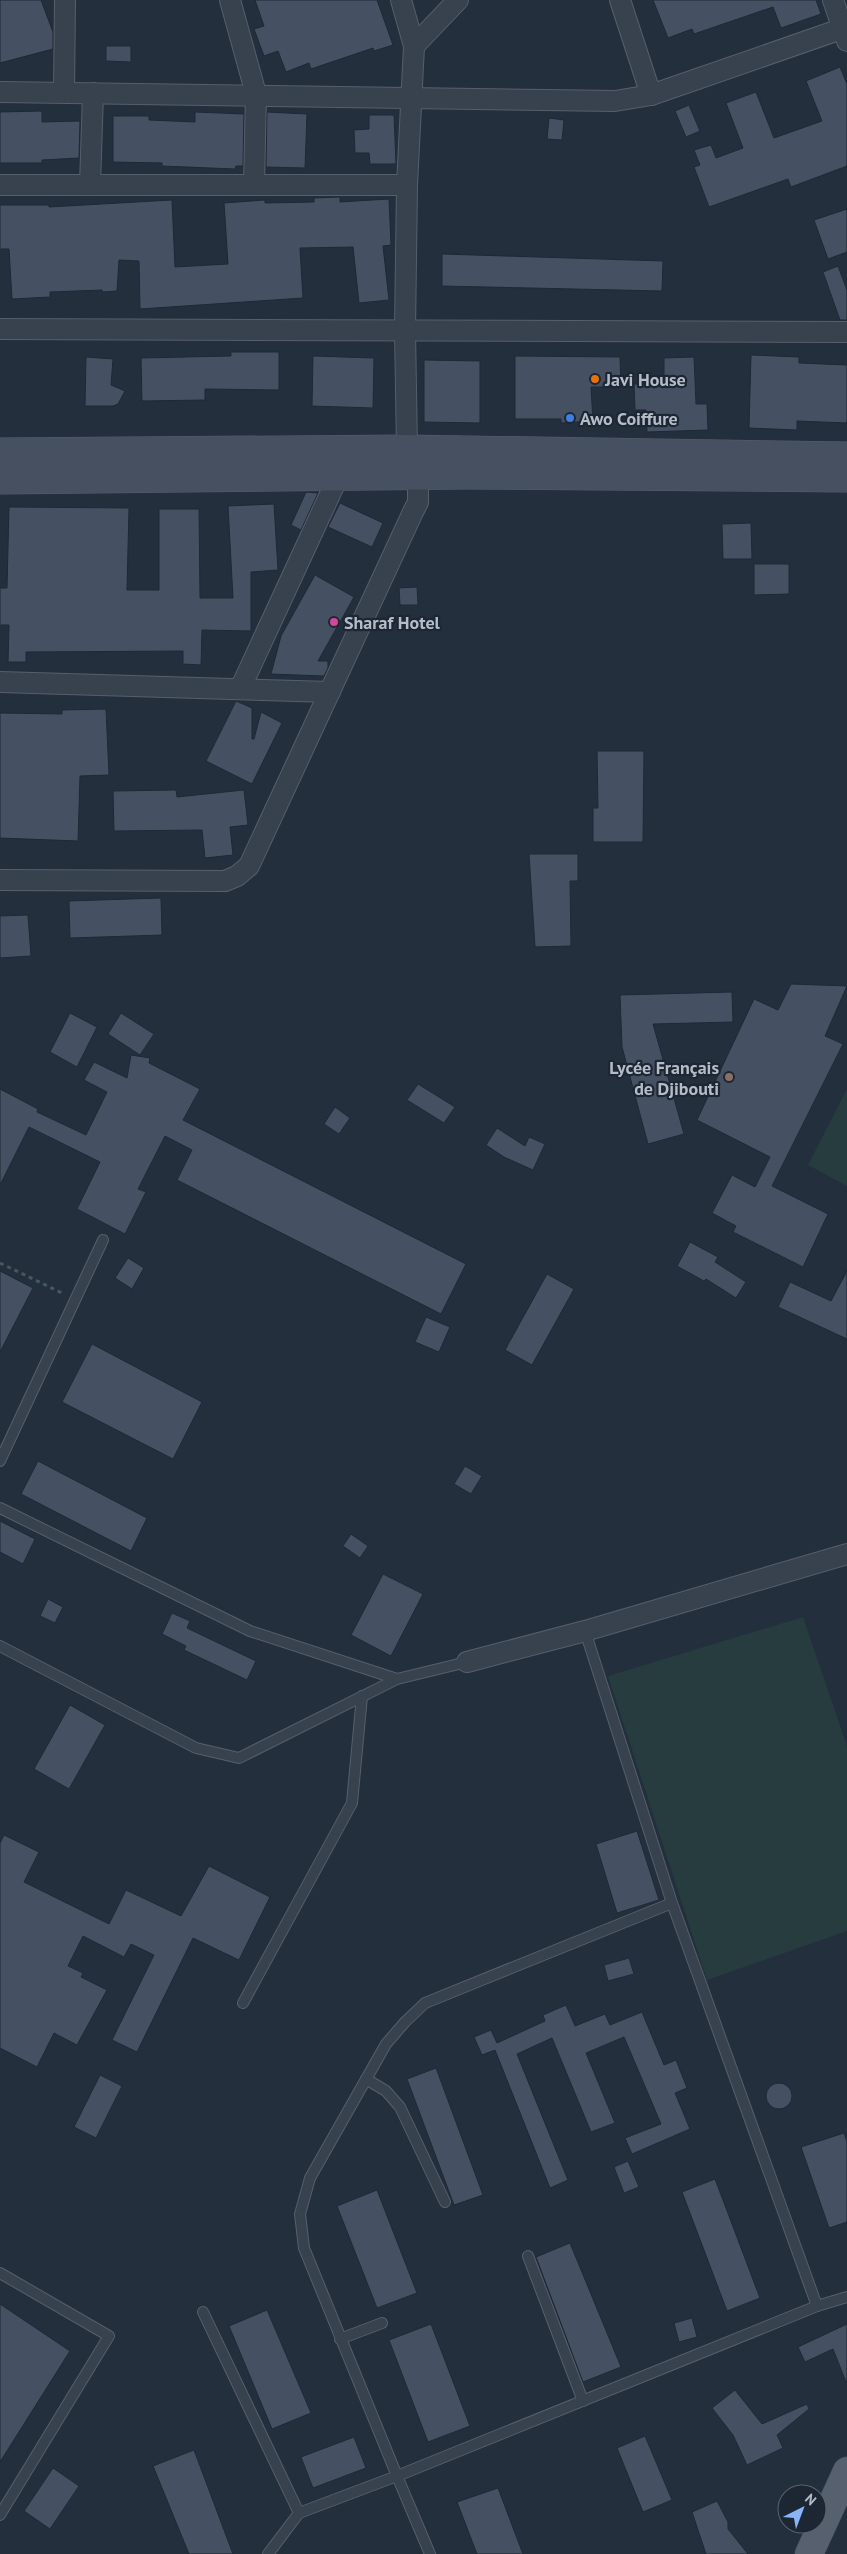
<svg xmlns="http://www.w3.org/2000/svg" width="847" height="2554" viewBox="0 0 847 2554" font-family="'PT Sans',sans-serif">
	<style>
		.green { fill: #263c3f }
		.building { fill: #455162; stroke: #1f2835 }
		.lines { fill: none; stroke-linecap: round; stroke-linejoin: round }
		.lane-casing { stroke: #565f6c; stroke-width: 12 }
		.street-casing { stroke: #565f6c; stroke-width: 22 }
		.secondary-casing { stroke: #565f6c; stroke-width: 29 }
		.primary-casing { stroke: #414a57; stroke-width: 29 }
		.path { stroke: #44595c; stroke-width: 3; stroke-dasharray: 4 4; stroke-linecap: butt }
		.lane { stroke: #38414e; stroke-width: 10 }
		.street { stroke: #38414e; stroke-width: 20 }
		.secondary { stroke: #465061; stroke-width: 28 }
		.primary { stroke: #56606e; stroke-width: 28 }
		.food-dot { fill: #e8710a; stroke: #1d2633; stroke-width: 2 }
		.shop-dot { fill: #3f7fe0; stroke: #1d2633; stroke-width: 2 }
		.hotel-dot { fill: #d1479c; stroke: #1d2633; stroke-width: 2 }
		.education-dot { fill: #8d6e63; stroke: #1d2633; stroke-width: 2 }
		.labels { text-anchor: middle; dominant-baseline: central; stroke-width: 4.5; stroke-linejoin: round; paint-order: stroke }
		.poi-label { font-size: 18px; font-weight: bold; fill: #b4bcc9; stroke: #1d2633; text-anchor: start }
	</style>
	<rect width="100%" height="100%" fill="#242f3e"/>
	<g class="green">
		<polygon points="847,1089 847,1186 808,1165"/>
		<polygon points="803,1617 847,1746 847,1931 707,1980 608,1676"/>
	</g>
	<g class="building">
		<polygon points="0,0 41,0 53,32 53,49 0,63"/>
		<polygon points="255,0 377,0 393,45 374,51 373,48 311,69 309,63 286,72 278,51 264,56 254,29 264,26"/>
		<polygon points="653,0 816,0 821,14 781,28 773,7 694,34 692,29 668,38"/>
		<polygon points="106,46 131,46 131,62 106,61"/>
		<polygon points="840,67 847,84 847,166 791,187 788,179 709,207 694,167 700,165 694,150 711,145 716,158 743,148 726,103 756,92 774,138 822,121 806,81"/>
		<polygon points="689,105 700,131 686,137 675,111"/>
		<polygon points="42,111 42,122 80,121 79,158 42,160 42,163 0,163 0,112"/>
		<polygon points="195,112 244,114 243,166 236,166 235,169 162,166 162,163 113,162 113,116 149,116 149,120 195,122"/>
		<polygon points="267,112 307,114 305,168 266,167"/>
		<polygon points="369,115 394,115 396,164 370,164 369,153 355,153 354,130 369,129"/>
		<polygon points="549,118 564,120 562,140 547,139"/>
		<polygon points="340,197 340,202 389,199 391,245 383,246 389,300 359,303 353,247 300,248 303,298 140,309 139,261 119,260 117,291 102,292 102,290 50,292 50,297 12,299 9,249 0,249 0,205 49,205 49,207 172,200 175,267 228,264 224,203 265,200 265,203 314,202 314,198"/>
		<polygon points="847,209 847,252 828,259 814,220"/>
		<polygon points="442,254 663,261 662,291 442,286"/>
		<polygon points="838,266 847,290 847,320 840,320 823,272"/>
		<polygon points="231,352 279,352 279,390 205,389 205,400 142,401 141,358 231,356"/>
		<polygon points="751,355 799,357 799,363 847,365 847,423 797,421 797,430 749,428"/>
		<polygon points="313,356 374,358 373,408 312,406"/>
		<polygon points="515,356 620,357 621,387 591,387 593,421 561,423 561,419 515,419"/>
		<polygon points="86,357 113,359 111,385 125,391 118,404 113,406 85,406"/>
		<polygon points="694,357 696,404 707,404 708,430 647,432 646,410 635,410 634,384 664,384 664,358"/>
		<polygon points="424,360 480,361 480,423 424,422"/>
		<polygon points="306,492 318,493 301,530 291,525"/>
		<polygon points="340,503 383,523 372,547 328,527"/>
		<polygon points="274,504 278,570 251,572 251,631 202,630 201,665 183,664 183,651 26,652 26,662 8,662 9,625 0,625 0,588 7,588 9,507 129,508 127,590 159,590 159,509 199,509 200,598 233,598 228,506"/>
		<polygon points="751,523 752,559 723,559 722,524"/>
		<polygon points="754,564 789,564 789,594 754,595"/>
		<polygon points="315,575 354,597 318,661 328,661 328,668 324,676 271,674 281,636"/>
		<polygon points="417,587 418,605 400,605 399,588"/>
		<polygon points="236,701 252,708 252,739 254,739 261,712 282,723 252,784 206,761"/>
		<polygon points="106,709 109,775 80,776 78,841 0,838 0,713 62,714 62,710"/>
		<polygon points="597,751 644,751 643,842 593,842 593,808 598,808"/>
		<polygon points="176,790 177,797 244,790 248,825 230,827 233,855 205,858 202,830 114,831 113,791"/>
		<polygon points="529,854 578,854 578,881 570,881 571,946 535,947"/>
		<polygon points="161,898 162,935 70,938 69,901"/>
		<polygon points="28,915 31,956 0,958 0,916"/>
		<polygon points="791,984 847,986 825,1036 843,1044 772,1186 828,1214 803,1267 733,1232 736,1226 712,1213 732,1175 755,1187 770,1157 697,1120 754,999 778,1010"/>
		<polygon points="732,992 733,1022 653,1024 684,1134 648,1144 622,1047 620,995"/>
		<polygon points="70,1013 97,1027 77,1067 50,1052"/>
		<polygon points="121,1013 154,1034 140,1055 108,1034"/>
		<polygon points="131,1055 150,1058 149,1063 200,1089 183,1120 466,1264 441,1314 177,1180 192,1150 165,1136 138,1189 146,1192 125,1234 77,1209 100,1162 29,1127 0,1185 0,1089 38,1109 37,1112 86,1135 107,1092 84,1080 94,1062 127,1078"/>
		<polygon points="418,1084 455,1107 444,1123 407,1100"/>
		<polygon points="335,1107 350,1118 339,1134 324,1124"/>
		<polygon points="497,1128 525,1146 529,1137 545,1144 533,1170 504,1157 486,1145"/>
		<polygon points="690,1242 718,1257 715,1262 746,1282 736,1298 706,1279 704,1281 677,1266"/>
		<polygon points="128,1258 144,1268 132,1289 115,1278"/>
		<polygon points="0,1271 33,1288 0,1352"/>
		<polygon points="847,1271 847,1339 778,1307 790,1282 831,1301"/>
		<polygon points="547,1274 574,1289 532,1365 505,1350"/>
		<polygon points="426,1317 450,1327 439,1352 415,1342"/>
		<polygon points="92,1344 202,1402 173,1459 62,1402"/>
		<polygon points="38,1461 147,1518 131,1551 21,1494"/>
		<polygon points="465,1466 482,1476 471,1494 454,1484"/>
		<polygon points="0,1521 35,1539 23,1564 0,1552"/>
		<polygon points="351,1534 368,1546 360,1558 343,1546"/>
		<polygon points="383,1574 423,1594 391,1656 351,1635"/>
		<polygon points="48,1599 63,1607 55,1623 40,1616"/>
		<polygon points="172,1613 190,1621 187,1628 256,1661 247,1680 184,1650 186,1646 162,1634"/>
		<polygon points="70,1705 105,1725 69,1789 34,1769"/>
		<polygon points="637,1831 659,1900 617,1913 596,1844"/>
		<polygon points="4,1835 39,1852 24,1882 109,1924 126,1890 181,1916 209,1866 270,1897 239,1960 193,1938 137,2052 112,2040 154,1955 131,1944 124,1957 83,1936 68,1966 83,1973 81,1977 107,1990 77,2045 54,2033 37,2067 0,2048 0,1843"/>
		<polygon points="629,1958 634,1974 608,1981 604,1965"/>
		<polygon points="566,2005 575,2026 605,2014 610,2025 642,2012 664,2065 676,2060 687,2088 675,2093 690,2129 632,2154 625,2138 661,2124 624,2037 586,2053 615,2123 591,2132 552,2038 517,2054 568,2180 550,2188 495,2050 482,2055 474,2037 491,2030 497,2043 545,2021 543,2015"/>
		<polygon points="436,2068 483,2195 454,2205 407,2079"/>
		<polygon points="100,2075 122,2086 96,2138 74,2127"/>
		<circle cx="779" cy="2096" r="13"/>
		<polygon points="844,2133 847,2142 847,2222 829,2228 801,2147"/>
		<polygon points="628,2161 639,2187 624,2193 614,2167"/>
		<polygon points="715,2179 760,2298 727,2311 682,2192"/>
		<polygon points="377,2190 417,2293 377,2308 337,2206"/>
		<polygon points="570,2243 621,2367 583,2382 536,2257"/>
		<polygon points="0,2304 70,2351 0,2462"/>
		<polygon points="267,2310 311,2413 272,2429 229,2326"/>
		<polygon points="692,2318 697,2337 679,2342 674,2323"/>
		<polygon points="431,2324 470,2426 428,2442 389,2340"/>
		<polygon points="847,2324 847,2382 846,2382 833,2349 805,2362 798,2347"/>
		<polygon points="735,2390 762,2424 807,2404 809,2409 777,2435 783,2448 747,2465 733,2435 712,2408"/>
		<polygon points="645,2436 672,2500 643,2512 617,2448"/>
		<polygon points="354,2437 366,2468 313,2488 301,2457"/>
		<polygon points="194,2450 233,2554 189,2554 153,2466"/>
		<polygon points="53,2468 79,2486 50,2529 24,2511"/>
		<polygon points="498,2488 523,2554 477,2554 457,2502"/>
		<polygon points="717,2501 728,2522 728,2529 748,2554 706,2554 692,2512"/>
	</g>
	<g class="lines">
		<g class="lane-casing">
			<g id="lane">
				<polyline points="0,1461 103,1240"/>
				<polyline points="0,1508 250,1631 397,1679"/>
				<polyline points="585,1631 672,1903 817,2306 847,2297"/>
				<polyline points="0,1646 196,1748 239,1758 397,1679 467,1662"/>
				<polyline points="672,1903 425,2003 405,2022 386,2044 310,2178 300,2214 304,2248 397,2476 817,2306"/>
				<polyline points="243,2003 352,1803 362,1696"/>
				<polyline points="366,2079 386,2091 400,2107 445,2202"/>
				<polyline points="528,2256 583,2401"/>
				<polyline points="0,2273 109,2336 0,2515"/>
				<polyline points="203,2312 299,2513 268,2554"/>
				<polyline points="340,2339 382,2323"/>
				<polyline points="299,2513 397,2476 430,2554"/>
			</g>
		</g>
		<g class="street-casing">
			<g id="street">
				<polyline points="230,0 256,94 254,185"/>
				<polyline points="620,0 651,95"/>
				<polyline points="833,0 847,41"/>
				<polyline points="414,46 458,0"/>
				<polyline points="0,92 615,101 651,95 847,27"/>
				<polyline points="64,92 65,0"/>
				<polyline points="0,185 407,185"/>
				<polyline points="90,185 93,93"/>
				<polyline points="0,329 847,332"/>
				<polyline points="0,682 330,692"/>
				<polyline points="241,687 338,477"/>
				<polyline points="0,880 225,881 237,876 249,866 413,512 418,502 418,489 407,449 405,331 407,185 414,46 401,0"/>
				<polyline points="467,1662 585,1631 847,1554"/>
			</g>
		</g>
		<g class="secondary-casing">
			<g id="secondary">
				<polyline points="0,452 407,449 847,456"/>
				<polyline points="0,480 465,475 847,478"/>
			</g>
		</g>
		<g class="primary-casing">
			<polyline id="primary" points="809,2554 847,2471"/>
		</g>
		<polyline class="path" points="0,1263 62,1293"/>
		<use href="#lane" class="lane"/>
		<use href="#street" class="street"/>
		<use href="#secondary" class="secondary"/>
		<use href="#primary" class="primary"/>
	</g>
	<circle class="food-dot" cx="595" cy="379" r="5"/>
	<circle class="shop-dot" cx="570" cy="418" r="5"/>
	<circle class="hotel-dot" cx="334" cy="622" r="5"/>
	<circle class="education-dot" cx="729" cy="1077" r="5"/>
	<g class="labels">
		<g class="poi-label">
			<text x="605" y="379">Javi House</text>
			<text x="580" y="418">Awo Coiffure</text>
			<text x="344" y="622">Sharaf Hotel</text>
			<text x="719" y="1067" text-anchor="end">Lycée Français<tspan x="719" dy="21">de Djibouti</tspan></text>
		</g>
	</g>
	<g transform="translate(802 2509) rotate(42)"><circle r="24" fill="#1d2633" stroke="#59626f"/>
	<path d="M0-4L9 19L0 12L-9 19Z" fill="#8ab4f8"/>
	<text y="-8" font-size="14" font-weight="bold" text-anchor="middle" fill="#b4bcc9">N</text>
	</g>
</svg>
